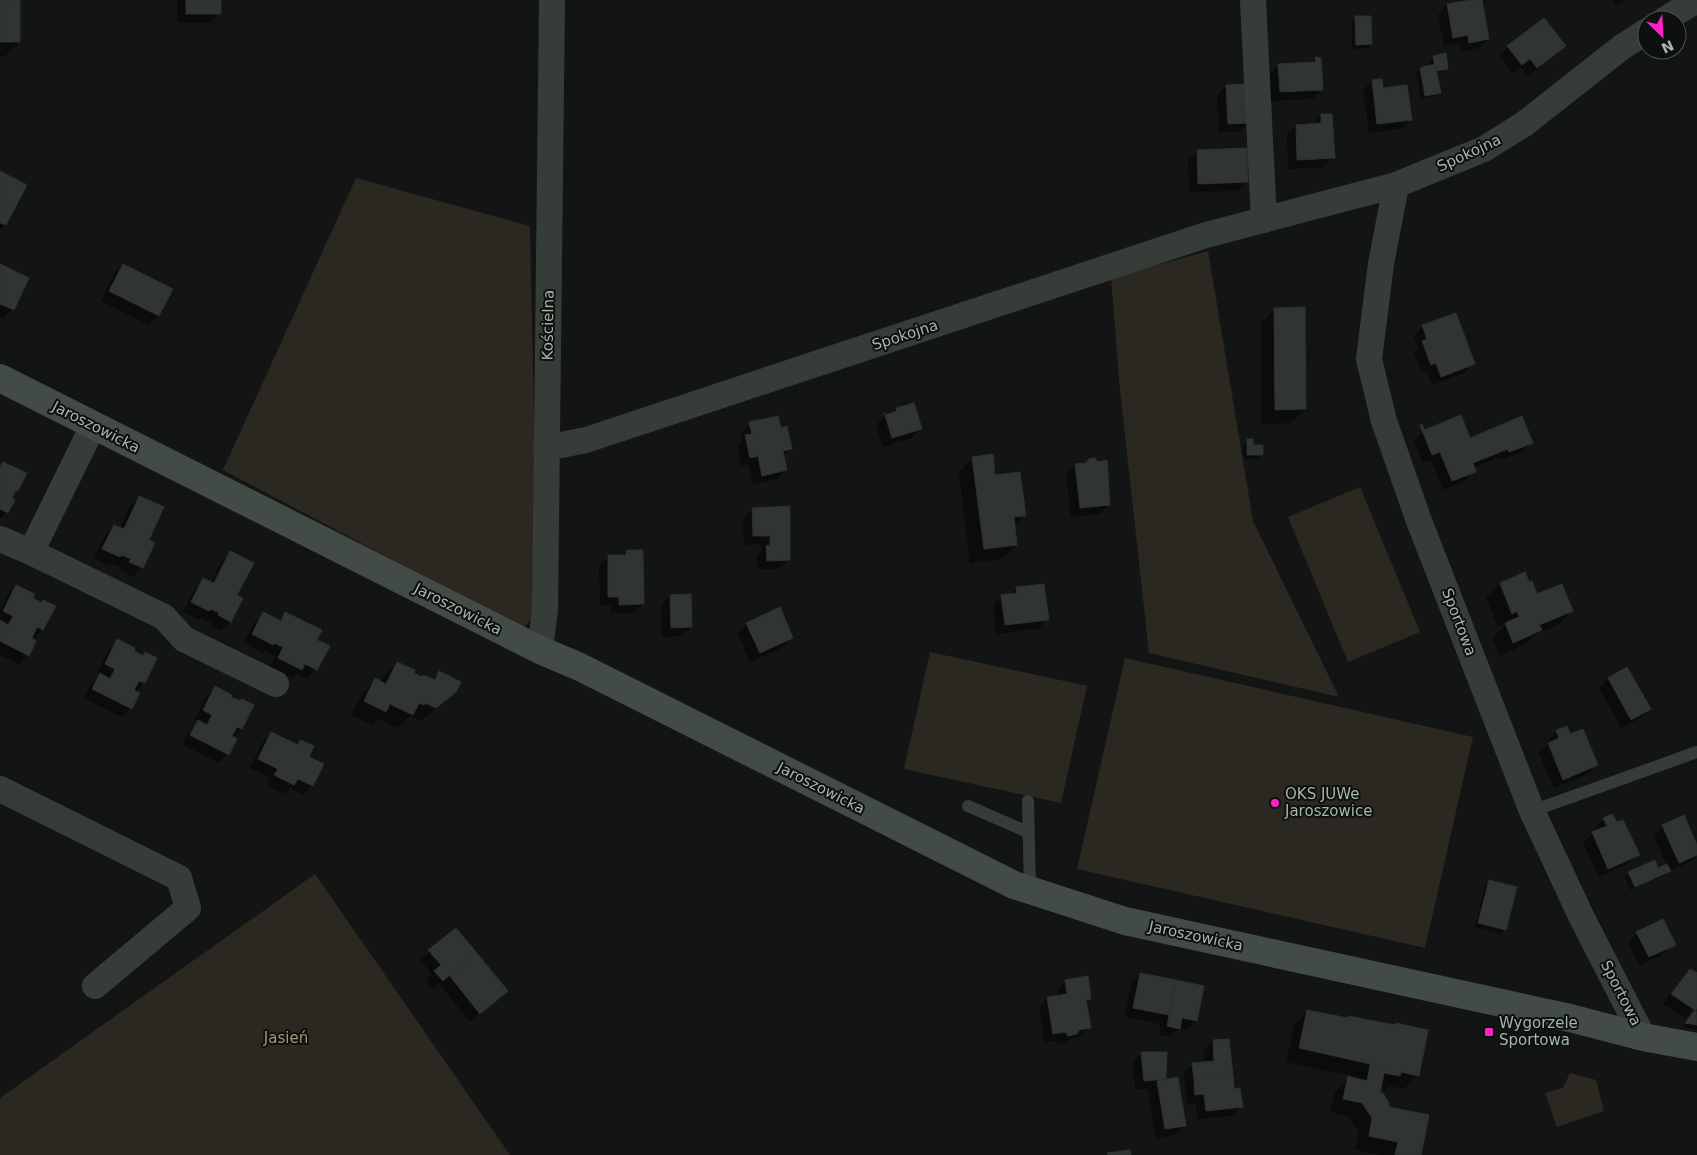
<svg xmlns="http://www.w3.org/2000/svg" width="1697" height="1155" viewBox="0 0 1697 1155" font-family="'DejaVu Sans',sans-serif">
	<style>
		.green { fill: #2b2821 }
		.shadow { fill: #0007 }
		.building { fill: #303432; stroke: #2d3130 }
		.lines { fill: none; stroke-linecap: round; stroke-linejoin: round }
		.lane { stroke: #363d39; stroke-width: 12 }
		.street { stroke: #363d39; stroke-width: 26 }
		.secondary { stroke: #424b45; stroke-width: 28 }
		.poi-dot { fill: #ff21c7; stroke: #0e100f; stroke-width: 2 }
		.labels { text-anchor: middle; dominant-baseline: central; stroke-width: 4; stroke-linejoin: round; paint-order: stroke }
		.street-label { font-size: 15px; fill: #a4b7a9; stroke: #0e100f }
		.poi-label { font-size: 15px; fill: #a4b7a9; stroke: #0e100f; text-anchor: start }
		.park-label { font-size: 15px; fill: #a49579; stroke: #0e100f }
	</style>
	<rect width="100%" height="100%" fill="#131514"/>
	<g class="green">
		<polygon points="356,178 530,226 538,611 523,629 223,470"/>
		<polygon points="1208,251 1253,521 1339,697 1149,653 1120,390 1111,278"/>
		<polygon points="1360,487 1420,632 1348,662 1288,517"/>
		<polygon points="930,652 1087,686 1061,803 904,769"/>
		<polygon points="1125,658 1473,737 1425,948 1077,869"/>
		<polygon points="315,874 510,1155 0,1155 0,1098"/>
		<polygon points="1570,1073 1596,1080 1604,1111 1557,1127 1545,1093 1563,1088"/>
	</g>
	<g class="shadow">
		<polygon points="177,0 220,0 219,13 210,23 177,22"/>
		<polygon points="1481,0 1488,39 1479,48 1461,52 1460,43 1444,46 1438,15 1447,5"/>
		<polygon points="1613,0 1625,0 1616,5"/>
		<polygon points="0,1 19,42 5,56 0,56"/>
		<polygon points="1356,18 1371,44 1367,48 1352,49 1352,22"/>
		<polygon points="1565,46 1555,55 1528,76 1520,67 1513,73 1499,56 1508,47"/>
		<polygon points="1434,57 1447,68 1443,72 1436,74 1439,92 1435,97 1421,99 1416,73 1420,69 1431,67 1430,61"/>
		<polygon points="1316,59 1322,90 1312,99 1271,101 1269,75 1279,65 1311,64"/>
		<polygon points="1372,81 1410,120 1401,129 1369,133 1363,90"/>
		<polygon points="1226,86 1249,122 1239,132 1219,132 1217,96"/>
		<polygon points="1321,115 1333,157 1324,167 1288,169 1287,135 1296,126 1312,125"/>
		<polygon points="1198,151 1247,182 1237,191 1189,192 1188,160"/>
		<polygon points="0,172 25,185 5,225 0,229"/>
		<polygon points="0,265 27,278 12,310 3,319 0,317"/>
		<polygon points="123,265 158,316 149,325 101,301 114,274"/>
		<polygon points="1275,309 1305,409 1291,423 1262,424 1261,323"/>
		<polygon points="1423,326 1473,364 1464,373 1432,385 1427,371 1422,373 1414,352 1418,347 1414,336"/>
		<polygon points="913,404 921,428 912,438 883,447 876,425 885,416 892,414 896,409"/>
		<polygon points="750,424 780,429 790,449 783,456 786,470 777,479 753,484 749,464 741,466 737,446 742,440 741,433"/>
		<polygon points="1423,432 1469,439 1531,443 1522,452 1500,460 1499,457 1473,468 1474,471 1465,481 1443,490 1431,460 1423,463 1414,441"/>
		<polygon points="1247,441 1252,446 1262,454 1258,459 1244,459 1243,445"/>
		<polygon points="973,458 994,477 1025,515 1014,526 1016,545 1002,559 970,563 959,472"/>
		<polygon points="3,463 17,490 12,496 7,512 0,519 0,466"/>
		<polygon points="1098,463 1109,505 1100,514 1071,517 1066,474 1075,465"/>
		<polygon points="139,498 147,541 142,567 133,577 121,571 122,568 112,564 110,566 94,559 105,535 114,526 120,529 130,507"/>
		<polygon points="752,509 789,559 779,569 758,569 757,556 761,552 761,544 744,545 743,519"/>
		<polygon points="627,551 643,604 633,613 611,613 611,606 600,606 599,566 608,557 622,556"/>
		<polygon points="231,553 235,596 242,599 230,622 221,631 210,625 211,622 201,618 199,620 183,611 195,589 204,580 211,583 221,562"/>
		<polygon points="1500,584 1536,596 1571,611 1558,625 1536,634 1526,644 1499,656 1492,638 1507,623 1498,627 1486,597"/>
		<polygon points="16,587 31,598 42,604 54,607 42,630 32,640 28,655 19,664 0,655 0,610 7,596"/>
		<polygon points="1017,588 1047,620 1038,629 996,634 993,605 1002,596 1010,595"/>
		<polygon points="670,596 691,627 681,636 662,637 661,605"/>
		<polygon points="285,613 315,640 316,669 307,679 297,674 292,678 269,667 275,656 265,651 263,653 244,643 254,623 263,614 278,621"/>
		<polygon points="747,624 792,638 783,647 750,662 738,633"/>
		<polygon points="118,641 132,652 142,657 145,654 156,659 144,683 135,692 131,708 122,717 84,698 91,684 100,675 97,673 109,650"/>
		<polygon points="397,663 412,674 432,680 440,673 455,691 421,721 411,716 398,728 378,719 372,725 351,715 362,694 376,680 381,682 383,677"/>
		<polygon points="1627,668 1649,709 1640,718 1621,728 1599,688 1608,679"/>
		<polygon points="215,688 230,697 253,706 241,729 232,738 228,754 219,763 182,744 189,731 198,721 195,719 206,697"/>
		<polygon points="1557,732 1570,735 1597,765 1588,774 1554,788 1539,753 1549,743 1547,741"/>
		<polygon points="271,734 296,746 301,741 307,757 312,785 303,795 290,788 284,794 266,785 270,778 250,768 262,743"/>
		<polygon points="1604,819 1616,824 1638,854 1629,863 1599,877 1583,843 1592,834 1597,832 1595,828"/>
		<polygon points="1663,826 1697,848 1697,856 1690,862 1669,871 1665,875 1630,890 1625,877 1629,873 1658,869 1667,866 1654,835"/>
		<polygon points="1489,881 1505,930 1501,934 1475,927 1485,886"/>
		<polygon points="456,930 497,1000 470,1022 439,983 433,989 426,981 432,974 420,960"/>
		<polygon points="1637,933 1674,944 1665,953 1639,966 1628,942"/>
		<polygon points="1690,970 1697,975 1697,1005 1685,1018 1663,1004 1681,979"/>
		<polygon points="1141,974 1203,987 1196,1021 1187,1030 1179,1028 1169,1037 1159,1035 1160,1024 1125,1017 1131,983"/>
		<polygon points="1066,981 1090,998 1085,1003 1089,1028 1080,1037 1072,1038 1067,1043 1059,1044 1055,1041 1044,1043 1039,1008 1048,998 1058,997 1057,990"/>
		<polygon points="1697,1010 1697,1030 1683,1027 1692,1014"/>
		<polygon points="1308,1011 1418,1075 1404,1089 1389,1086 1385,1090 1380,1088 1378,1094 1419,1155 1381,1155 1355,1150 1359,1132 1348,1116 1330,1112 1335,1092 1351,1076 1286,1062 1294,1025"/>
		<polygon points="1213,1041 1233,1091 1241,1107 1232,1116 1197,1119 1196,1103 1187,1104 1184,1073 1193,1064 1205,1063 1204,1050"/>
		<polygon points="1142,1053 1165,1053 1164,1081 1184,1126 1175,1135 1156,1138 1148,1089 1135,1089 1133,1062"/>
	</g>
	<g class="building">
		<rect x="0" y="0" width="20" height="42"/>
		<rect x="186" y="0" width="35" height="14"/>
		<polygon points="1471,0 1482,0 1489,39 1469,43 1468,35 1453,38 1447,4"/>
		<polygon points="1355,16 1371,16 1372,44 1356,45"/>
		<polygon points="1544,18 1566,46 1537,68 1530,59 1522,65 1507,46"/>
		<polygon points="1446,53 1448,69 1436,71 1433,56"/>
		<polygon points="1315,57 1321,58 1323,90 1280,92 1278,64 1316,62"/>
		<polygon points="1435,64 1441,93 1425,96 1420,68"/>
		<polygon points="1382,79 1383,88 1407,85 1412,120 1377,124 1372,80"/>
		<polygon points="1248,84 1250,123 1228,124 1226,85"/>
		<polygon points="1321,114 1332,114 1335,158 1297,160 1296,125 1321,123"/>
		<polygon points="1247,148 1248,182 1198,184 1197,150"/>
		<polygon points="0,171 27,185 6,225 0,223"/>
		<polygon points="0,264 29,278 14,310 0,304"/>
		<polygon points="123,264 173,289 159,316 109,291"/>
		<polygon points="1305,307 1306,409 1275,410 1274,308"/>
		<polygon points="1456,313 1475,364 1441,377 1436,363 1431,365 1422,341 1427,339 1422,325"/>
		<polygon points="914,403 922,429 892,438 884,412 885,415 897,411 896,408"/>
		<polygon points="1461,415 1470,438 1522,416 1533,443 1509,452 1508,449 1473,463 1476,472 1452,481 1440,452 1432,455 1420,425 1422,424 1424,430"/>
		<polygon points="778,416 781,428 787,426 792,449 783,451 787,470 762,476 758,456 750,458 745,435 752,434 749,422"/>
		<polygon points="1247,439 1253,439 1253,445 1263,445 1263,455 1247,455"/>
		<polygon points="993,454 995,475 1020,472 1026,516 1014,517 1017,545 984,549 972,457"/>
		<polygon points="1095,458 1098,462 1107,460 1110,505 1080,508 1075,464 1086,463 1089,459"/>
		<polygon points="3,462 27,473 18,491 16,490 12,498 15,500 8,513 0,509 0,467"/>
		<polygon points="139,496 164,507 149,540 155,543 143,568 129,562 131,559 122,555 120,557 102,549 114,525 124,529"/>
		<polygon points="790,506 790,560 767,561 766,546 770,545 770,536 753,536 752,508"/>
		<polygon points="626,550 643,550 644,604 619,605 619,597 608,597 608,555 626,555"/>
		<polygon points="230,551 254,563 237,595 243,598 231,622 218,615 219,613 211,609 209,611 191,602 203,578 214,583"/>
		<polygon points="1525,572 1529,582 1532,581 1537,594 1562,584 1573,611 1539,625 1542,630 1513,643 1505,623 1519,617 1517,611 1512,614 1500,583"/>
		<polygon points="1044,584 1049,620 1005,625 1001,595 1017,593 1016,587"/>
		<polygon points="16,585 35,594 33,598 42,603 43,600 56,606 43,630 37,627 32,638 36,641 29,656 0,641 0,620 8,625 13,616 3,611"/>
		<polygon points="691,594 692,627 671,628 670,595"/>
		<polygon points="780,607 793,638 760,653 746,623"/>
		<polygon points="263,612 281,621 285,612 322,630 317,640 330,646 317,670 305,664 302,670 278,658 283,647 274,643 273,645 252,634"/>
		<polygon points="117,639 135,648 134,651 143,656 145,652 157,658 145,683 139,681 134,690 140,693 132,709 92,689 100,673 110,679 115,669 105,664"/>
		<polygon points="397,662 415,670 414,673 422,677 423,675 435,680 439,671 461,682 456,692 436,708 425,703 424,705 419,703 413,715 390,704 386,712 364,701 375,678 386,684"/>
		<polygon points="1627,667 1651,709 1631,720 1608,678"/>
		<polygon points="215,686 232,695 231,697 240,701 242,699 254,705 242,729 237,727 232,736 237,739 229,755 190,735 198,720 207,725 212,715 203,710"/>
		<polygon points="1567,726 1570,734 1583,729 1598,765 1563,780 1548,743 1559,738 1556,730"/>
		<polygon points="271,732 298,745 300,740 314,746 309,757 324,764 313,786 298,779 294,785 274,775 278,769 258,759"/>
		<polygon points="1612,814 1617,822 1623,820 1640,855 1608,869 1592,832 1607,826 1603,818"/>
		<polygon points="1684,815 1697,845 1697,855 1679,863 1662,825"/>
		<polygon points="1655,860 1658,868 1667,864 1671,871 1635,887 1628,872"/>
		<polygon points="1489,880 1517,887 1506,930 1478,923"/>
		<polygon points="1663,919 1676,945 1649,957 1636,932"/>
		<polygon points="456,928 476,952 443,981 434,971 441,965 428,950"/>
		<polygon points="476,952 508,991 480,1014 449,975"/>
		<polygon points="1690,969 1697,973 1697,1008 1695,1010 1671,994"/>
		<polygon points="1140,973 1176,980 1169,1015 1133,1008"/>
		<polygon points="1088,976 1091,999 1086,1000 1091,1028 1079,1030 1077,1034 1068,1036 1065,1032 1053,1034 1047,997 1067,994 1065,980"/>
		<polygon points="1176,980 1204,986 1197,1021 1182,1018 1180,1029 1167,1026"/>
		<polygon points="1696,1008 1697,1025 1685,1023 1695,1010"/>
		<polygon points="1307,1010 1348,1018 1348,1016 1395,1025 1396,1023 1428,1030 1419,1076 1401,1072 1400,1076 1384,1073 1385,1069 1370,1066 1370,1064 1299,1048"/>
		<polygon points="1229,1039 1233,1075 1194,1080 1192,1063 1214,1061 1213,1040"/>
		<polygon points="1141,1052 1167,1052 1166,1079 1144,1081"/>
		<polygon points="1370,1066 1385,1069 1380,1093 1383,1093 1389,1103 1389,1107 1429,1115 1421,1155 1395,1155 1398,1142 1369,1136 1372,1118 1362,1103 1343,1099 1348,1076 1367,1081"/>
		<polygon points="1233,1075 1234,1089 1240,1088 1243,1107 1206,1111 1204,1094 1195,1095 1194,1080"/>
		<polygon points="1178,1077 1186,1126 1165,1129 1157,1081"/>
		<polygon points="1130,1150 1131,1155 1108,1155 1107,1153"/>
	</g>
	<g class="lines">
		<g class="lane">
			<polyline points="1028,801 1030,890"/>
			<polyline points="968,806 1028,832"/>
			<polyline points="1532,811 1697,752"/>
		</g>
		<g class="street">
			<polyline points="1253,0 1264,220"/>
			<polyline points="1664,20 1697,0"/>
			<polyline points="1396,185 1381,264 1369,359 1384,421 1419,521 1532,811 1581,916 1643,1037"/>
			<polyline points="93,426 31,552 164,617 184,639 276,684"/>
			<polyline points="546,448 586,440 1206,235 1396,185 1484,149 1524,124 1622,47 1647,31"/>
			<polyline points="0,539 31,552"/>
			<polyline points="540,650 545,610 552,0"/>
			<polyline points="0,789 179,878 188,908 95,986"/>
		</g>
		<polyline class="secondary" points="0,378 540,650 580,667 1014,885 1125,921 1570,1018 1643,1037 1697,1047"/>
	</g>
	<g class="poi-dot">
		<circle cx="1275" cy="803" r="5"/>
		<rect x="1484" y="1027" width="10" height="10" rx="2.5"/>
	</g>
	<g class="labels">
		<g class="street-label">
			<text transform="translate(1469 153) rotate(-25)">Spokojna</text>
			<text transform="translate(548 325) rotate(-89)">Kościelna</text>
			<text transform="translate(905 335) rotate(-18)">Spokojna</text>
			<text transform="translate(96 427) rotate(27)">Jaroszowicka</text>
			<text transform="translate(458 609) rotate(27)">Jaroszowicka</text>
			<text transform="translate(1459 622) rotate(69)">Sportowa</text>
			<text transform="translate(821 788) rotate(27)">Jaroszowicka</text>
			<text transform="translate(1196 936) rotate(12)">Jaroszowicka</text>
			<text transform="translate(1621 993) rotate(63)">Sportowa</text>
		</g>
		<g class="poi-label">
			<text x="1285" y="794">OKS JUWe<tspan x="1285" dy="17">Jaroszowice</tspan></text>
			<text x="1499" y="1023">Wygorzele<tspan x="1499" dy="17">Sportowa</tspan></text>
		</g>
		<g class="park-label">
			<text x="286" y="1038">Jasień</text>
		</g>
	</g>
	<g transform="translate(1662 35) rotate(155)"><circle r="24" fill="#0e100f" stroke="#4a534d"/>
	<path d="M0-4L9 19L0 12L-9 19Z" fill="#ff21c7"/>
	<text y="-8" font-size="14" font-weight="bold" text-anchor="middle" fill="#a4b7a9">N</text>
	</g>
</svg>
